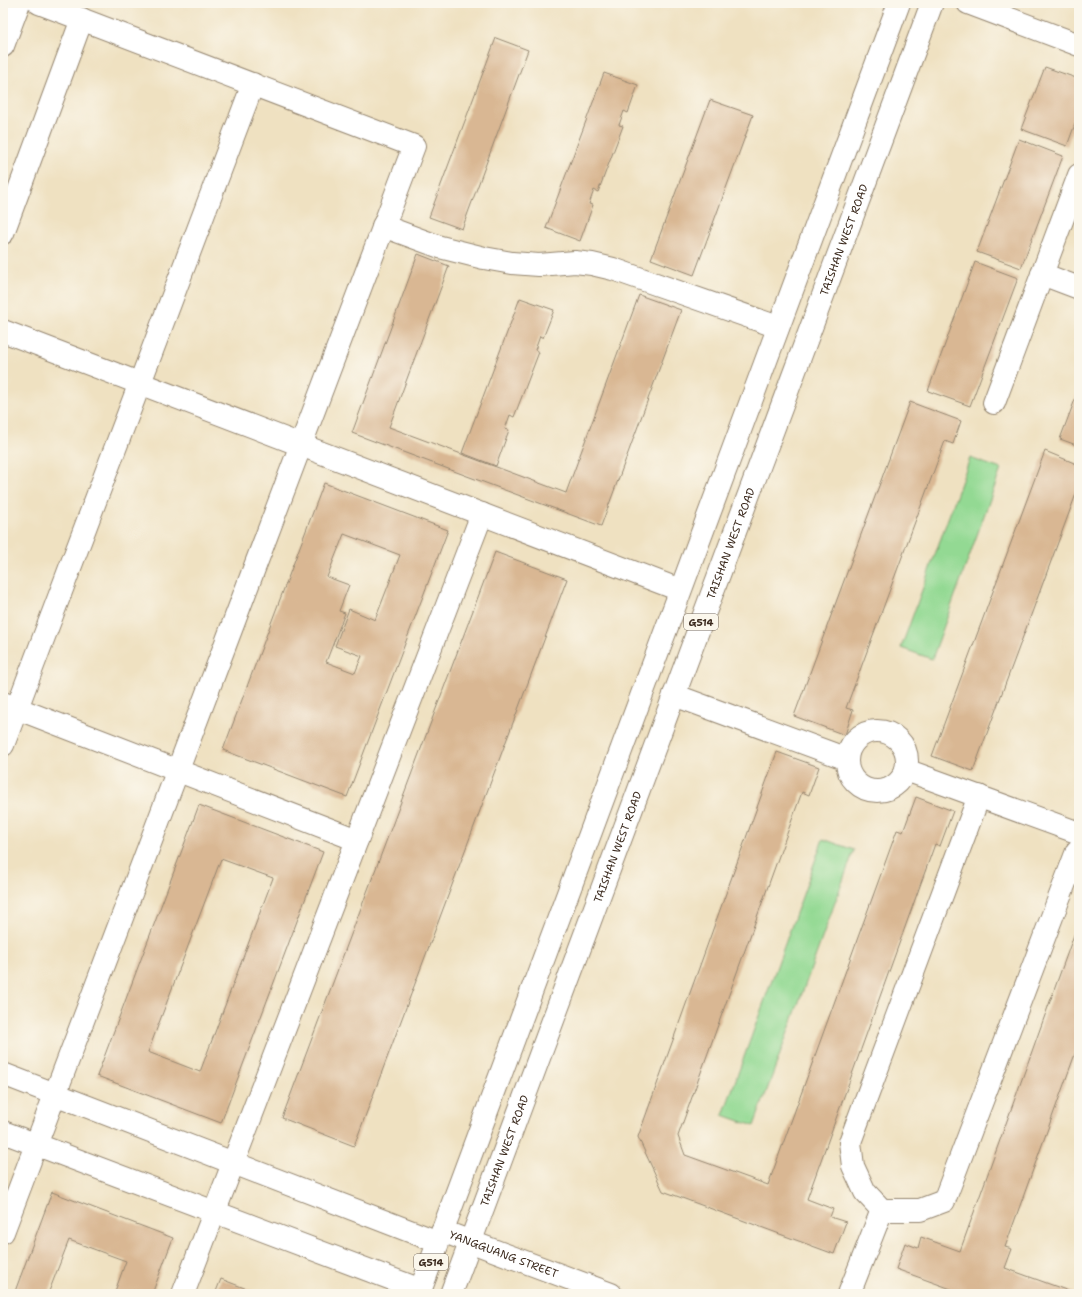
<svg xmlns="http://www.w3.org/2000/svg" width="1082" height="1297" viewBox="0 0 1082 1297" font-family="'Shantell Sans',sans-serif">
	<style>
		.green { fill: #93d993; stroke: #678258 }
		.building { fill: #d9b793; fill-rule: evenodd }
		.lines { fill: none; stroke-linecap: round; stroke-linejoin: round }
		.minor-casing { stroke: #958670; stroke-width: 24 }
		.major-casing { stroke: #958670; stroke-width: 24 }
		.highway-casing { stroke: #958670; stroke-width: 24 }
		.minor { stroke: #fff; stroke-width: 22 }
		.major { stroke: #fff; stroke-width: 22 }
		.highway { stroke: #fff; stroke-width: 22 }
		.labels { text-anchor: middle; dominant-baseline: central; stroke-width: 3; stroke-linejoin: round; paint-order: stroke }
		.shield { fill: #fbf7ec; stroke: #75685c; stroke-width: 1 }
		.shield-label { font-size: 10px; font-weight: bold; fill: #3b2a1e }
		.street-label { font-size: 11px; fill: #3b2a1e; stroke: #fbf7ec }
	</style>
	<rect width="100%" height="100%" fill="#fbf7ec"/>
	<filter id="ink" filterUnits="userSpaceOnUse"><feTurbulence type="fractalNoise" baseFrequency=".025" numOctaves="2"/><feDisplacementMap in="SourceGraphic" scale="8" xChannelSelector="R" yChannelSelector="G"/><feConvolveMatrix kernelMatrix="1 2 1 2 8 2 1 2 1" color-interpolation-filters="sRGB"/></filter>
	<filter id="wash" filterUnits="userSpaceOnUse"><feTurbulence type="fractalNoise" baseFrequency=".012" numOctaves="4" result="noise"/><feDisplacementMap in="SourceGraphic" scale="16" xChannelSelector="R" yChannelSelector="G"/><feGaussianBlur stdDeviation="0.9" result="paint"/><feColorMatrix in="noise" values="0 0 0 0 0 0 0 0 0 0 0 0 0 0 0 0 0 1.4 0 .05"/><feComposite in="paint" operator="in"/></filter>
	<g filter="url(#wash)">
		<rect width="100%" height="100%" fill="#efe1c1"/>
		<g class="green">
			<polygon points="970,458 1001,469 932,659 901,648"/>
			<polygon points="823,839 854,850 754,1126 723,1115"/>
		</g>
		<g id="blocks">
			<g class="building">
				<polygon points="496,38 528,50 462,229 429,217"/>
				<polygon points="1045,67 1079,79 1079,113 1067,146 1021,129"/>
				<polygon points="604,73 638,85 628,113 624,111 619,125 623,126 598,192 594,190 589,204 593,205 580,241 546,228"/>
				<polygon points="710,100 753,115 694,275 651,259"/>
				<polygon points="1019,139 1063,156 1021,268 977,252"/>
				<polygon points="418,254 449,266 389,427 566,493 639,295 681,310 601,526 352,433"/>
				<polygon points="975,262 1018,278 970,406 928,391"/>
				<polygon points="520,298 554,310 543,338 540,336 535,350 539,352 514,417 510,415 505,429 509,430 496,466 462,453"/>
				<polygon points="1079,389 1079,446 1060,439"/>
				<polygon points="910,402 961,421 953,444 945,441 846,708 853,710 845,735 794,716"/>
				<polygon points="1045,451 1079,465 1079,486 973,771 932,756"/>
				<path d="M324,483L448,530L347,797L223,750ZM344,534L400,555L375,620L349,609L335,646L362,656L355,673L326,662L345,613L339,611L349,585L327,577Z"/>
				<polygon points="495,552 567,579 354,1146 282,1118"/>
				<polygon points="777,752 819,767 809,795 802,792 678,1136 685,1155 768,1185 897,830 903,832 916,797 953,811 940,846 935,844 807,1199 833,1209 830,1217 846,1222 834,1254 663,1191 638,1137"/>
				<path d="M199,805L323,852L221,1123L97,1076ZM221,859L273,878L200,1072L148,1052Z"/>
				<polygon points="1079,921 1079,1043 1005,1247 1012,1249 1005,1268 1077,1294 965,1294 896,1269 905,1243 918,1248 921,1237 960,1251"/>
				<polygon points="52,1192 173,1238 152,1294 114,1294 126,1261 69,1240 48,1294 14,1294"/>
				<polygon points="221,1279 260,1294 215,1294"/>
			</g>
		</g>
	</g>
	<g filter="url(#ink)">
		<use href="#blocks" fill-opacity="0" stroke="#958670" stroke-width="1"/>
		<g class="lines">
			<g class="minor-casing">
				<g id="minor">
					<polyline points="968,3 1079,45"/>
					<polyline points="3,46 19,3"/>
					<polyline points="383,226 440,247 484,258 512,263 539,265 575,262 592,264 613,269 778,327"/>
					<polyline points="3,233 82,19"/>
					<polyline points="1042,274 1079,288"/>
					<polyline points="3,331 680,590"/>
					<polyline points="994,403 1079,175"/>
					<polyline points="674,695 847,759"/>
					<polyline points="3,703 357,840"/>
					<circle cx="877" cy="761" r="30"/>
					<polyline points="3,745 253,84"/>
					<polyline points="906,770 1079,833"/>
					<polyline points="979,796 850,1142 853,1166 865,1192 882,1210 920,1210 944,1201 1077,851 1079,849"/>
					<polyline points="3,1074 438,1242"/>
					<polyline points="3,1132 421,1290"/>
					<polyline points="3,1232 414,146 39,3"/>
					<polyline points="183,1294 482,514"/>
					<polyline points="849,1294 882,1210"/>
				</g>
			</g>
			<g class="major-casing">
				<g id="major">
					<path id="s1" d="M442,1231L611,1294"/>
				</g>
			</g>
			<g class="highway-casing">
				<g id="highway">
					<polyline points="419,1294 899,3"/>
					<path id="s2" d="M451,1294L932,3"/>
				</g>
			</g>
			<use href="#minor" class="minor"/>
			<use href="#major" class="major"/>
			<use href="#highway" class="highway"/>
		</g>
	</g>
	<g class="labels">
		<g class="shield">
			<rect x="684" y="614" width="34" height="16" rx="3"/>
			<rect x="414" y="1254" width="34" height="16" rx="3"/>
		</g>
		<g class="shield-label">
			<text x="701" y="622">G514</text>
			<text x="431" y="1262">G514</text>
		</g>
		<g class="street-label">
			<text stroke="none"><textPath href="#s2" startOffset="1125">TAISHAN WEST ROAD</textPath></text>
			<text stroke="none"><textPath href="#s2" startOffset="801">TAISHAN WEST ROAD</textPath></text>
			<text stroke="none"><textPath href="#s2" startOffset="477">TAISHAN WEST ROAD</textPath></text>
			<text stroke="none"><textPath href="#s2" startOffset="153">TAISHAN WEST ROAD</textPath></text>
			<text stroke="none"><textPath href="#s1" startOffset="66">YANGGUANG STREET</textPath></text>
		</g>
	</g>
	<rect width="1082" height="1297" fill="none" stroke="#fbf7ec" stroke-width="16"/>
</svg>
